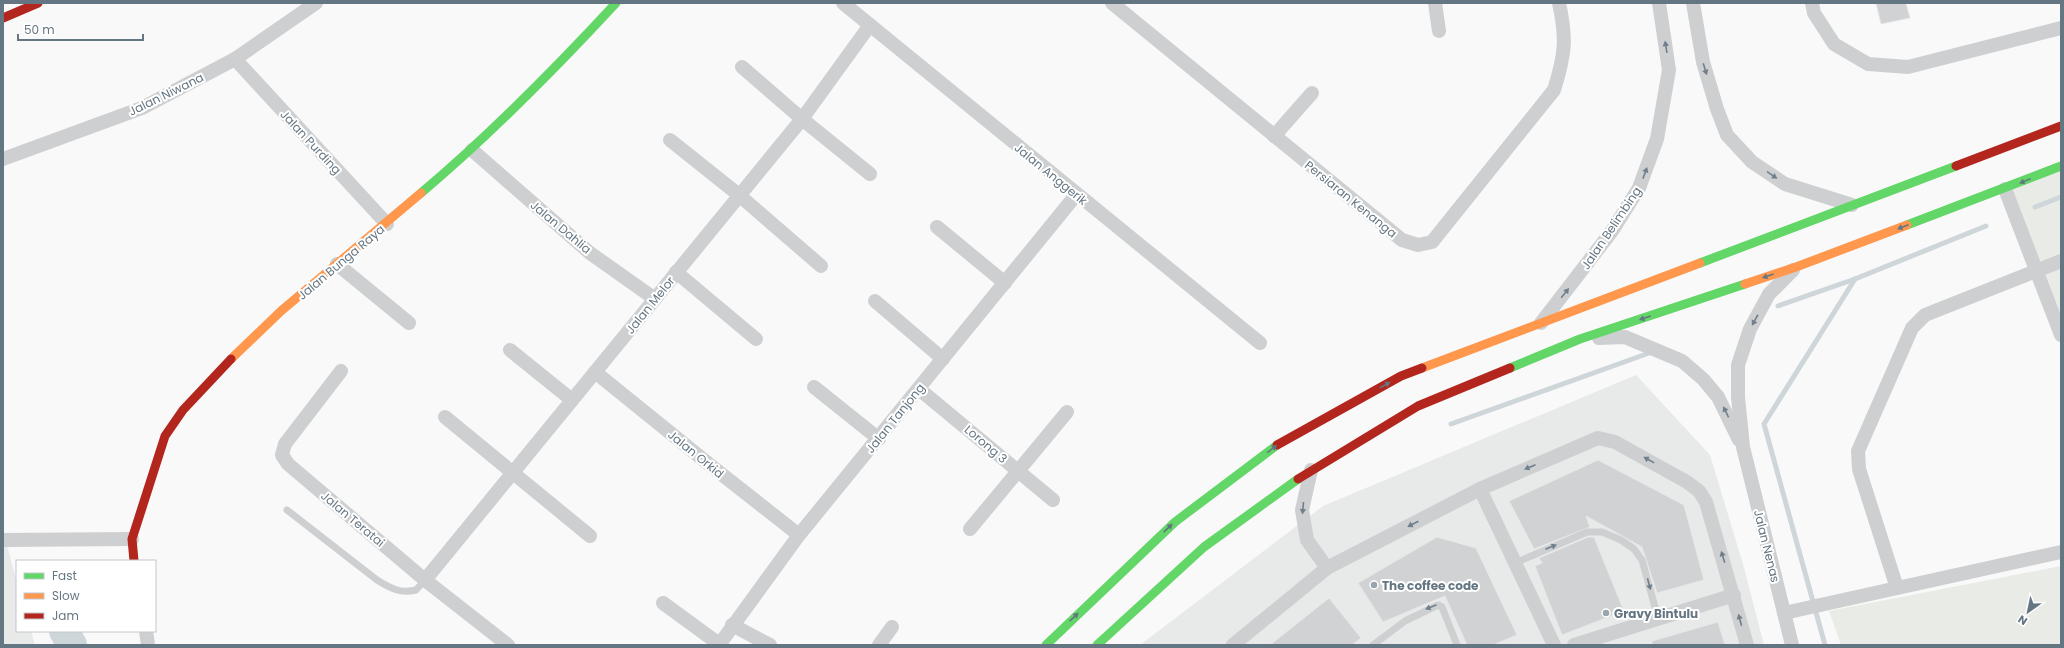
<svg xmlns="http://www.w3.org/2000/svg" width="2064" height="648" viewBox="0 0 2064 648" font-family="Poppins,sans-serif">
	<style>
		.built { fill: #e8e9e9 }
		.green { fill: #e8ebe6 }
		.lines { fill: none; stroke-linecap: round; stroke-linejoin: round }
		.stream { stroke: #ced6d9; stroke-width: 5 }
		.river { stroke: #ced6d9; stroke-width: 30 }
		.building { fill: #d0d2d3; stroke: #e8e8e8 }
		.lane { stroke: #cecfd0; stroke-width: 7 }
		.street { stroke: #cecfd0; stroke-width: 14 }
		.fast { stroke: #63d668; stroke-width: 9 }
		.slow { stroke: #ff974d; stroke-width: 9 }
		.jam { stroke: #b3261e; stroke-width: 9 }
		.oneway { fill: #707f8b }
		.oneway2 { fill: #657683 }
		.poi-dot { fill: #99a4ac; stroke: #fff; stroke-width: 1.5 }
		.labels { text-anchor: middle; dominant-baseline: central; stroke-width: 4; stroke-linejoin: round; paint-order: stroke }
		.street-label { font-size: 12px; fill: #657683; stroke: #fff }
		.poi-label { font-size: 12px; font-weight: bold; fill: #657683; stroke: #fff; text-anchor: start }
	</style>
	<rect width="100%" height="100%" fill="#f9f9f9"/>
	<g class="built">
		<polygon points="1636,375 1710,455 1743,564 1764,645 1140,645 1323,506"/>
		<polygon points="3,531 17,582 17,631 31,631 35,645 3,645"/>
	</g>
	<g class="green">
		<polygon points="2061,169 2061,335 2005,189"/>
		<polygon points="2061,566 2061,645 1841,645 1829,611"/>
	</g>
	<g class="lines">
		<g class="stream">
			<polyline points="2035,207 2061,197"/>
			<polyline points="1778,306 1855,279 1986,226"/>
			<polyline points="1451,424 1652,352"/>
			<polyline points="1825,645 1764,424 1855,279"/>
		</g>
		<polyline class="river" points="64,631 72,645"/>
	</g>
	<g class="building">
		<polygon points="1876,3 1906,3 1910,18 1881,24"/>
		<polygon points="1598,460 1684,505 1704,580 1657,593 1642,547 1586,516 1590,527 1534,549 1509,501"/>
		<polygon points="1437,537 1476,548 1517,635 1493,645 1467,645 1445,596 1383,622 1358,583"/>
		<polygon points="1588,537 1594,537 1624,611 1562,635 1535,566 1542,563 1539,558"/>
		<polygon points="1329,598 1361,638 1352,645 1270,645"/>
		<polygon points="1718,622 1725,645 1652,645 1652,641"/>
	</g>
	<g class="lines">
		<g class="lane">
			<path d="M287,510L377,580C390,588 400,594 416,590L425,580"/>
			<polyline points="1515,563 1587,532 1602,532 1621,540 1634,549 1642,560 1658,618"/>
			<polyline points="1373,645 1405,621 1438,605 1442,607 1457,645"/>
		</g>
		<g class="street">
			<polyline points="843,3 1260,343"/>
			<path d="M1112,3L1402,240L1418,245L1432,242L1554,90C1565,55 1567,39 1559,3"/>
			<polyline points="1435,3 1439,31"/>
			<polyline points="1693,3 1703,62 1717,109 1727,135 1752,162 1785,184 1852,205"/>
			<polyline points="1812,3 1814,13 1834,44 1868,64 1908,67 2061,28"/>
			<polyline points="235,59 387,224"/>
			<polyline points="742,67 802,119 870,174"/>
			<polyline points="1274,136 1312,93"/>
			<polyline points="670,140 739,195 821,266"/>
			<polyline points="472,150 590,253 655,299"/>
			<polyline points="3,159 142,108 235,59 316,3"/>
			<polyline points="2005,189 2061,335"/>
			<polyline points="937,227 1005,283"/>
			<polyline points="337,264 409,323"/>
			<polyline points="676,272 756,339"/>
			<polyline points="875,301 943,359"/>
			<polyline points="1541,323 1612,231 1639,188 1657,139 1669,70 1659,3"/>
			<polyline points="1599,338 1625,337 1682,361 1703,379 1718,397 1739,440"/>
			<polyline points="510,350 572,400"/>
			<polyline points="341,371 285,444 282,455 288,464 425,580 508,645"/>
			<polyline points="595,372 715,469 799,535"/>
			<polyline points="814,387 879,439"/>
			<polyline points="919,389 1053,500"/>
			<polyline points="445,417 590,536"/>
			<polyline points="1311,470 1302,510 1307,540 1327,568"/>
			<polyline points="1480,489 1554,645"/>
			<polyline points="970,529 1067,412"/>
			<polyline points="3,540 132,539"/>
			<polyline points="425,580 802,119 870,25"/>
			<polyline points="1897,588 1859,469 1858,451 1912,328 1925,315 2061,261"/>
			<polyline points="663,603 719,644"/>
			<polyline points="1784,613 2061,552"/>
			<polyline points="732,625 770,645"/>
			<polyline points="146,631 148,645"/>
			<polyline points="719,645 799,535 1076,195"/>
			<polyline points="879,645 892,627"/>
			<polyline points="1233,645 1327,568 1480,489 1598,438 1615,442 1687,482 1699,491 1706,502 1747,645"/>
			<polyline points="1574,645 1734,595"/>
			<polyline points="1792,645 1743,447 1738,397 1738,365 1750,329 1769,294 1793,270"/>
		</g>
		<g class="fast">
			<path d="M421,193C491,134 554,70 616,3"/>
			<polyline points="1907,225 2061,166"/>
			<polyline points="1700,263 1956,166"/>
			<polyline points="1510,368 1580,339 1745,284"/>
			<polyline points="1046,645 1175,522 1277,445"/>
			<polyline points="1097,645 1204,547 1298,479"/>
		</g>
		<g class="slow">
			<polyline points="1745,284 1796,267 1907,225"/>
			<polyline points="231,359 281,311 421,193"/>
			<polyline points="1422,368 1700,263"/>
		</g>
		<g class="jam">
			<polyline points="3,18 38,3"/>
			<polyline points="1956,166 2061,126"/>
			<polyline points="1277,445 1401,376 1422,368"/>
			<polyline points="1298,479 1418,406 1510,368"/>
			<polyline points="134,561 132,539 165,436 183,410 231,359"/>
		</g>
	</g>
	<defs><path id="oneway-solid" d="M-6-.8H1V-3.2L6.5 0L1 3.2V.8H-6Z"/></defs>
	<g class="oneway">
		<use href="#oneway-solid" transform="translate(1666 47) rotate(-99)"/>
		<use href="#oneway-solid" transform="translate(1705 69) rotate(73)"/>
		<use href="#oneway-solid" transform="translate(1645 173) rotate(-70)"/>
		<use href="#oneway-solid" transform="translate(1772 175) rotate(34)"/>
		<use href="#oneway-solid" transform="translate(1565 293) rotate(-51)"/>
		<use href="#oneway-solid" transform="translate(1755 320) rotate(119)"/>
		<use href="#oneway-solid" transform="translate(1726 412) rotate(-116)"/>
		<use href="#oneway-solid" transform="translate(1649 460) rotate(-151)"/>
		<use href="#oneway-solid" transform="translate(1530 467) rotate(157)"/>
		<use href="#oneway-solid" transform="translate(1303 508) rotate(95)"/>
		<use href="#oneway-solid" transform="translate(1413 524) rotate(153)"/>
		<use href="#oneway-solid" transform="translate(1551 547) rotate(-23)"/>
		<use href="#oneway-solid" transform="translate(1723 557) rotate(-107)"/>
		<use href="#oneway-solid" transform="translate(1649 584) rotate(75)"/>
		<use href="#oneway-solid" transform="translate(1431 607) rotate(157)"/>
		<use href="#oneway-solid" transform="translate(1740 620) rotate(-105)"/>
	</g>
	<g class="oneway2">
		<use href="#oneway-solid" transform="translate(2025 181) rotate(158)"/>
		<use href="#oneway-solid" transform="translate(1903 227) rotate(159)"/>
		<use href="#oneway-solid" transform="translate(1768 276) rotate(161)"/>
		<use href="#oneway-solid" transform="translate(1645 318) rotate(161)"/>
		<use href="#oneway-solid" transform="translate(1385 385) rotate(-29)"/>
		<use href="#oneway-solid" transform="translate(1272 449) rotate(-37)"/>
		<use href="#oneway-solid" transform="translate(1168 528) rotate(-43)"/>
		<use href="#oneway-solid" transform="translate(1074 617) rotate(-43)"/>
	</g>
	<g class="poi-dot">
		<circle cx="1374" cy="585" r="4"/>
		<circle cx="1606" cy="613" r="4"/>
	</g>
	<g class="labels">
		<g class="street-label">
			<text transform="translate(166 94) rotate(-26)">Jalan Niwana</text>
			<text transform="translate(311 142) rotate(47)">Jalan Purding</text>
			<text transform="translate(1051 174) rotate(39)">Jalan Anggerik</text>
			<text transform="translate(1351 199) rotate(39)">Persiaran Kenanga</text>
			<text transform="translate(561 227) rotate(40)">Jalan Dahlia</text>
			<text transform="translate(1611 228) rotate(-56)">Jalan Belimbing</text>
			<text transform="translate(341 262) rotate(-40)">Jalan Bunga Raya</text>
			<text transform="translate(650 305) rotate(-51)">Jalan Melor</text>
			<text transform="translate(895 418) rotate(-51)">Jalan Tanjong</text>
			<text transform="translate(986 444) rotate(40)">Lorong 3</text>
			<text transform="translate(696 454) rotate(39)">Jalan Orkid</text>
			<text transform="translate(353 519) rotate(40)">Jalan Teratai</text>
			<text transform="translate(1767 546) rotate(76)">Jalan Nenas</text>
		</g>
		<g class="poi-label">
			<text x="1382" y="585">The coffee code</text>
			<text x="1614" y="613">Gravy Bintulu</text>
		</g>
	</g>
	<rect width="2064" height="648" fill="none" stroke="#657683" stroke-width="8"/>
	<rect x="16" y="560" width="140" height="72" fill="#ffffff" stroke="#c1c8cd"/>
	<rect x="24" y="573" width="20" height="6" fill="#63d668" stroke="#c1c8cd"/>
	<text x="52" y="580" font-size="12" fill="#657683">Fast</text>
	<rect x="24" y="593" width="20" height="6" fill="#ff974d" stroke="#c1c8cd"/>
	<text x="52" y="600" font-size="12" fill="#657683">Slow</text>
	<rect x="24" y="613" width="20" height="6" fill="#b3261e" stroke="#c1c8cd"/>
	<text x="52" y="620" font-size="12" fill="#657683">Jam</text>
	<g transform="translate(2028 612) rotate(213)" stroke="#ffffff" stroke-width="3" paint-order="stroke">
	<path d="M0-3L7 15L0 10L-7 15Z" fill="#657683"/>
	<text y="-6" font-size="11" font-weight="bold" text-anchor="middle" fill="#657683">N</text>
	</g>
	<path d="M18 34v6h125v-6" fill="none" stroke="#657683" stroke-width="2"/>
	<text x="24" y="34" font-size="12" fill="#657683" stroke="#ffffff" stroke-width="3" paint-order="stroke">50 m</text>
</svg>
